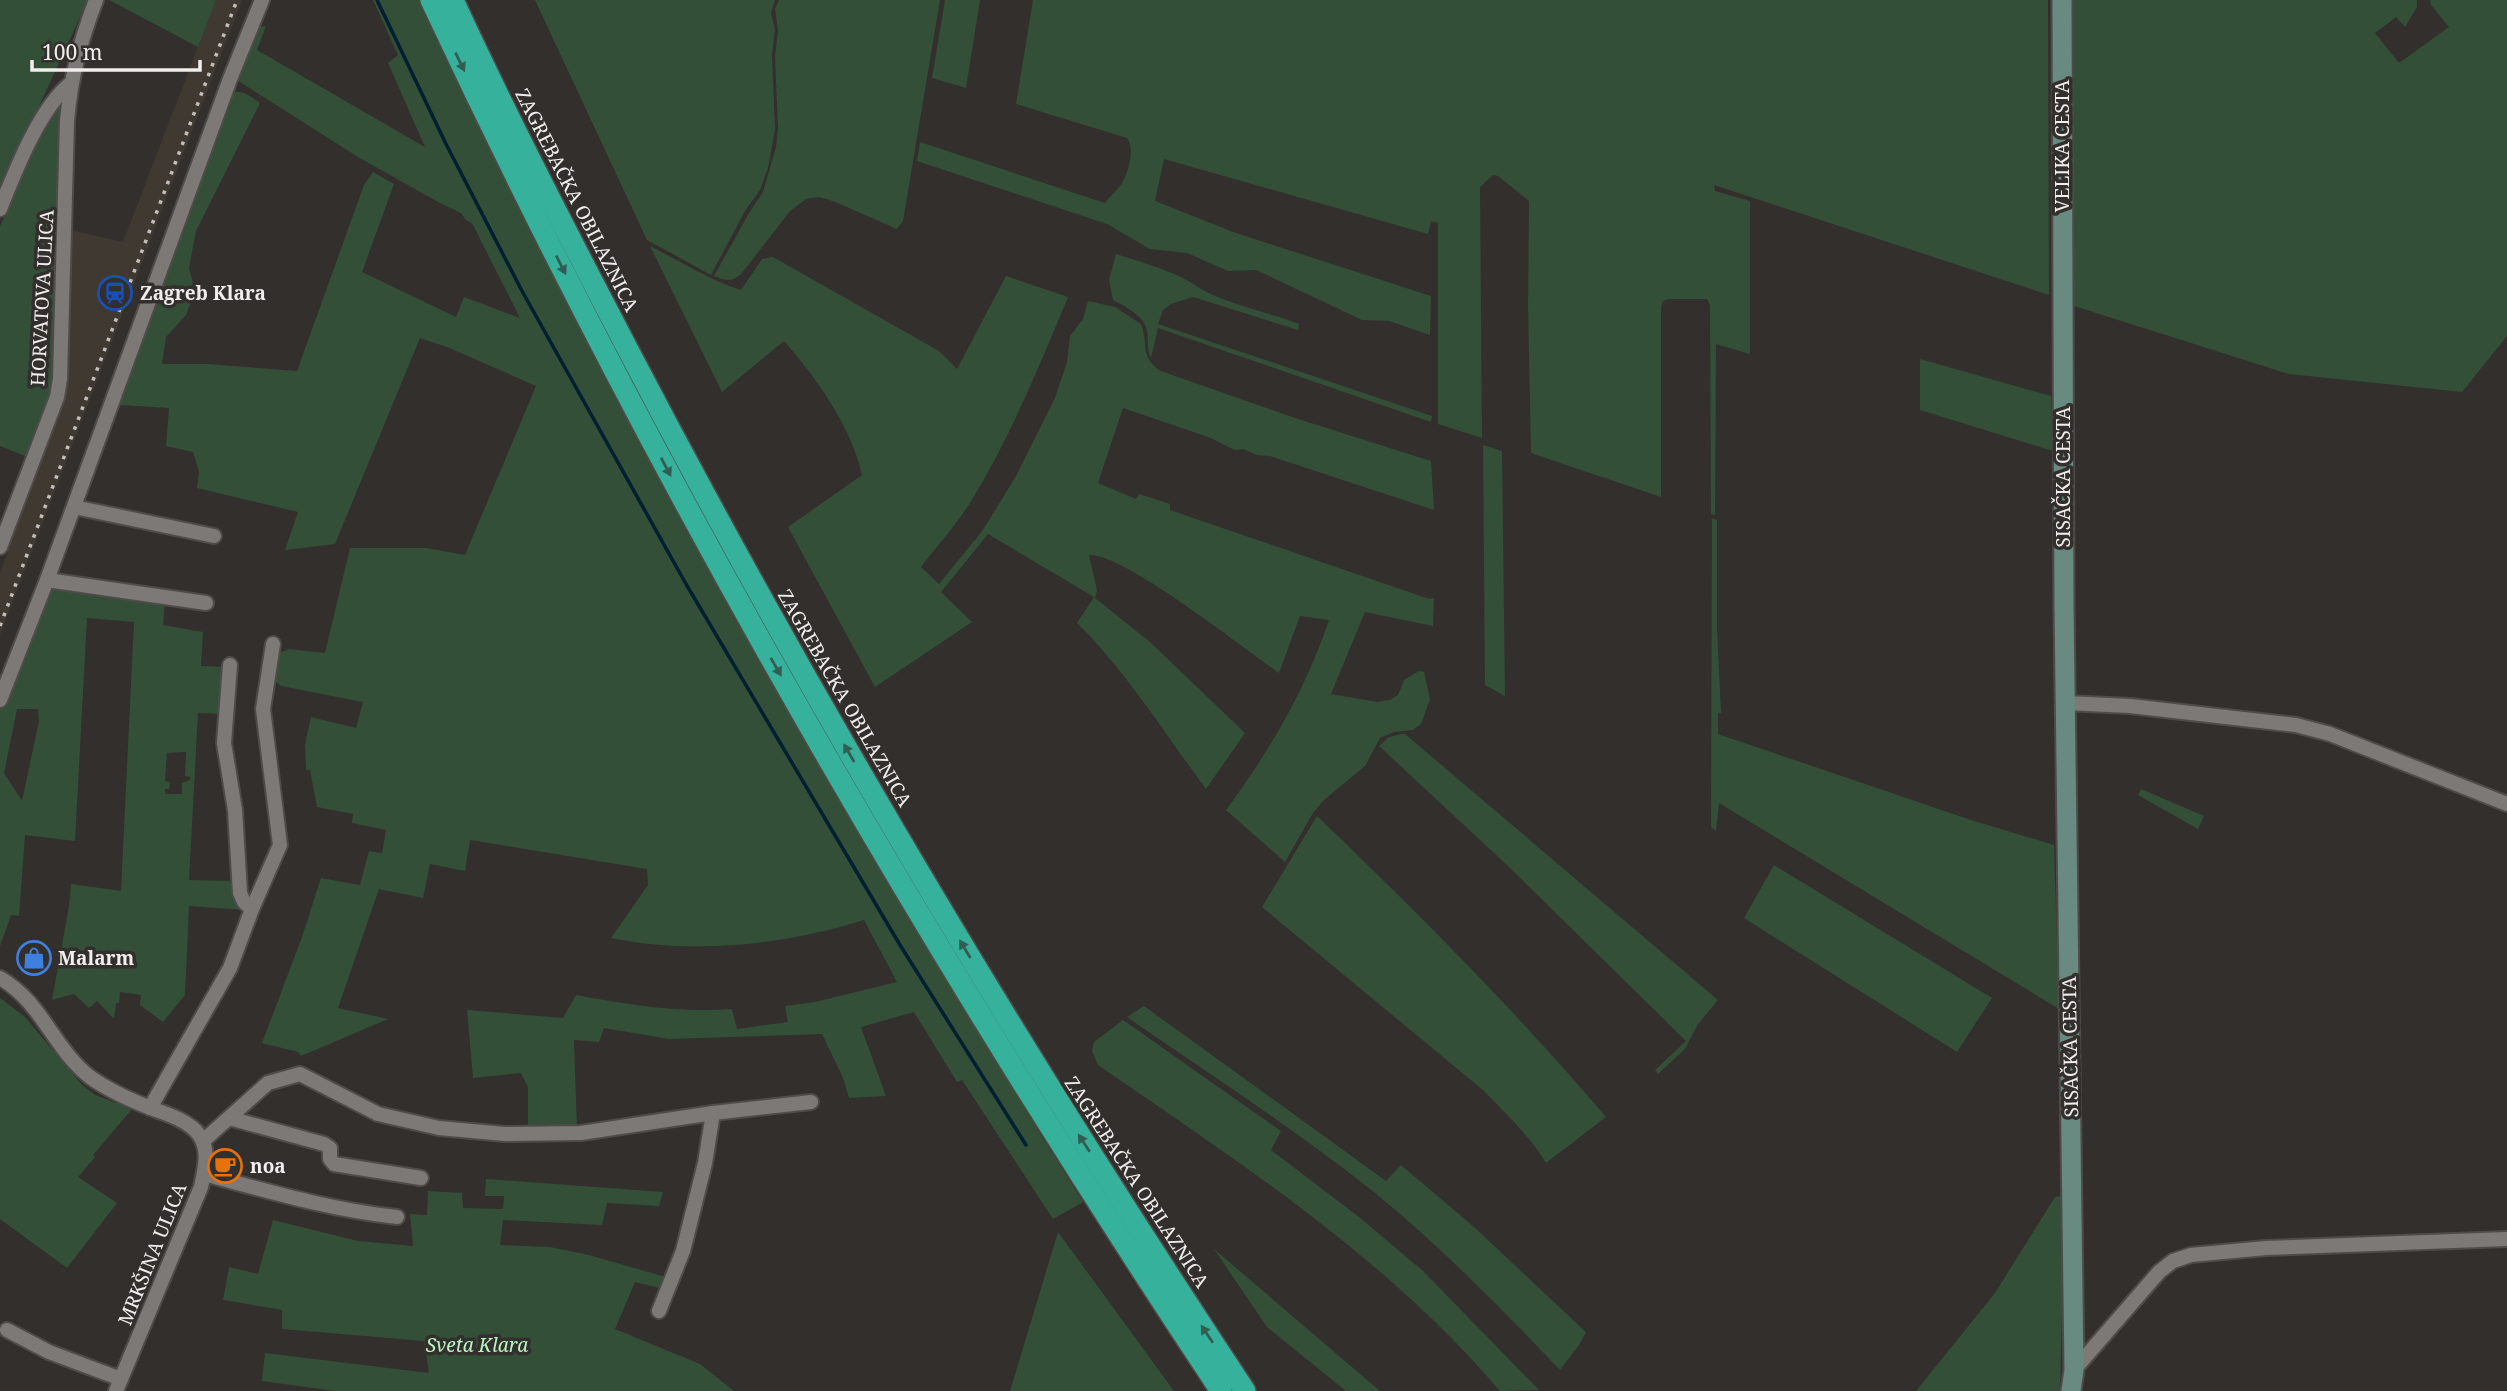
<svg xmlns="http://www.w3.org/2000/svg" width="2507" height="1391" viewBox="0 0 2507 1391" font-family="'Noto Serif',serif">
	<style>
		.built { fill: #403932 }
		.green { fill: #344f38; fill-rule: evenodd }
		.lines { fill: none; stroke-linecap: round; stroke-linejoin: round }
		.stream { stroke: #001f30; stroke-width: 3.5 }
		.street-casing { stroke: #4e4b49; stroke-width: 18 }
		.secondary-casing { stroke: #4e4b49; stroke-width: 23 }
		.highway-casing { stroke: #4e4b49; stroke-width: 24 }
		.street { stroke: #7d7976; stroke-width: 14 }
		.secondary { stroke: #688a81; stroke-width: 19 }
		.highway { stroke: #36b19c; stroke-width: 21 }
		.rail { stroke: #c2bfbd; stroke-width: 3.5; stroke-dasharray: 3.5 7; stroke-linecap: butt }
		.oneway { fill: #335c53 }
		.labels { text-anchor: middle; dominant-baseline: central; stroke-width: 7; stroke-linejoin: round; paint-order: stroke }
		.street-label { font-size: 19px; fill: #f1efed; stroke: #322f2c }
		.poi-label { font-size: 19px; font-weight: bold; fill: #f1efed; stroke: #322f2c; text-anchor: start }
		.park-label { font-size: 19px; font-style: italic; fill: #b9f5c2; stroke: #322f2c }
	</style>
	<rect width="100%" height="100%" fill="#322f2c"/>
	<polygon class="built" points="216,0 242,0 0,635 0,573 62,403 71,230 123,242"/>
	<g class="green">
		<polygon points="0,0 88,0 0,191"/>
		<polygon points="109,0 216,0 198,47"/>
		<path d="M373,0H419C485,134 548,270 618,402C762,675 919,940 1083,1202L1053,1219L962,1080L957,1082L914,1012L861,1027L886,1096L849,1098L843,1078L822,1034L669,1039L604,1028L599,1042L574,1040L577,1130L528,1131V1087L521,1073L473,1078L467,1010L563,1018L576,995C629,1005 678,1013 732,1009L737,1029L788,1022L785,1006L815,1002L897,982L864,920C784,945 694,955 611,938L648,885L647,869L470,840L465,871L430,864L423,898L379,889L338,1008L388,1019L301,1056L298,1052L262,1043L302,937L321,878L360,885L369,851L382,853L386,830L352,823L353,814L317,807L310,770H306L305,744L311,717L356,728L363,702L281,686L275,681L273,667L279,653L289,649L325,653L350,548H426L465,555L536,386L447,347L420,338L335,544L285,550L298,512L197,488L199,472L193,452L166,446L169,408L120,405L114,423L110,422L231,94C241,88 251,97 260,103L196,231L189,268L195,291L186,315L166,337L162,364H207L297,371L364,185L373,172L394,184L362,272L456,317L464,297L520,318L472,223L466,220L461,213L440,203L358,157L240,82L238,78L259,27L266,26L257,50L425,147L388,63L398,55Z"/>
		<polygon points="535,0 775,0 771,13 775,30 772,54 775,130 768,168 760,190 745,211 711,275 647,240"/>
		<path d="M779,0H940L903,221L897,229L833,201L819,197L806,199L790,211L742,273C733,282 725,281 714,276L749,213L763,192L776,147L778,129L775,57L778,30L775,9Z"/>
		<polygon points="945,0 980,0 966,88 932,78"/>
		<path d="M1033,0H2048L2049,295L1714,185L1715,191L1750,201V354L1716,344L1715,515L1711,514L1710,305L1707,299H1668L1663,301L1661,307V497L1531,453L1528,306L1529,201L1498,176L1493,175L1480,187L1482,438L1438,424V223L1431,221L1428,234L1164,159L1155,201L1236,233L1431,296L1430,335L1389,321L1362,320L1256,270L1228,271L1187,253L1150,249L1107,224L917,161L920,142L1105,203C1110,196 1119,189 1123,181C1129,170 1135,148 1127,138L1016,104Z"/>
		<polygon points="2073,0 2417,0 2417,7 2405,27 2396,17 2375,33 2399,63 2449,27 2431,5 2430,0 2507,0 2507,336 2462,392 2289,374 2074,306"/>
		<polygon points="54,106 65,110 54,391 30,458 0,446 0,226"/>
		<path d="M650,246C680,261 709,280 741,290L762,259L773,257L939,351L957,369L1006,276L1068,297C1039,367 1010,438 970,503C956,525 937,546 921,567L939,584L983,530L1016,476L1055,398L1067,362L1070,336L1083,319L1088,301L1115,307L1141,324C1149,345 1139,357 1161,371L1295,418L1431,461L1434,510L1270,456L1257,455L1243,449L1235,450L1211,438L1123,408L1098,483L1136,499L1139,494L1170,504V510L1429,599L1434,598L1433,626L1365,612L1331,694L1377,702L1390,700L1398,695L1404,680L1419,671L1424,672L1430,699L1421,724L1413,730L1394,732L1380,738L1365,766L1324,800L1313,813L1285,862L1226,810C1270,750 1305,691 1329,620L1300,616L1279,673C1246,650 1122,552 1089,555L1097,590L1095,598L1150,642L1245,733L1206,789C1165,734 1126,671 1077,623L1094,597L988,534L941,592L972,622L875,687L788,527L862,475C852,428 816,377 784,341L722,392Z"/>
		<path d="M1116,254C1139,261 1162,268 1183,278C1193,283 1201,290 1211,294C1240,307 1270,313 1299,324L1298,330L1193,297L1171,304L1163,310L1158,324L1432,416L1431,422L1158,328L1151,358C1146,348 1149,340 1147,330C1144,316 1125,306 1113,300L1109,280Z"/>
		<polygon points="1920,359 2051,396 2053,451 1920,410"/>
		<polygon points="1483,445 1502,451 1505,696 1485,685"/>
		<polygon points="1712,518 1717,520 1717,628 1721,713 1718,713 1718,734 1971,820 2054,845 2059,1009 1719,803 1716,831 1711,827"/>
		<path d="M49,587L165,601L163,625L203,632L201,666L225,667L221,714L198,713L189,880L235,881L245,910L189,906L185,995L163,1022L140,1005L141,995L120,992L119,1003H116L114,1019L97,1001L89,1008L74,994L52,1000L69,906L71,884L121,891L134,622L87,618L75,841L25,835L19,916L11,915L0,946V710L42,598ZM17,709H38L39,721L22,801L4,773ZM186,752L185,776L190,777V780L182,783V794H165V789H169L170,782L165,781L167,753Z"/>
		<polygon points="1401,734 1405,734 1718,1000 1698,1024 1685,1049 1658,1074 1655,1070 1686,1041 1508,866 1379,746 1389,737"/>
		<polygon points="2141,789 2204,816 2198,829 2138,795"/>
		<path d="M1317,816C1418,913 1515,1010 1606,1117L1546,1163C1530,1136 1506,1114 1484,1091L1262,907Z"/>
		<polygon points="1774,865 1992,998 1957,1052 1744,918"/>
		<polygon points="0,998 25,1017 82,1085 95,1095 132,1109 93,1155 95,1157 78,1177 117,1203 67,1268 0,1219"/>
		<path d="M1144,1006L1386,1181L1401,1165L1474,1227L1586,1332L1579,1345L1560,1370C1501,1308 1441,1247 1375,1193C1296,1130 1211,1075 1127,1017Z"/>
		<path d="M1123,1020L1281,1131L1271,1150L1359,1217L1423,1271L1539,1390L1500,1391C1387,1258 1240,1163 1098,1065L1092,1051L1094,1042Z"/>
		<polygon points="486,1179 663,1192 659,1206 607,1203 602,1225 503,1220 500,1245 550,1247 589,1255 669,1278 664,1289 635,1282 615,1329 700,1364 734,1391 335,1391 262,1381 265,1353 429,1373 424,1341 282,1329 282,1310 223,1300 229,1267 258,1274 273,1220 358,1241 413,1246 410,1214 427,1215 428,1191 462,1193 463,1208 503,1209 504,1196 485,1196"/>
		<polygon points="2065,1195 2060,1391 1916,1391 1995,1293 2055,1197"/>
		<polygon points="1058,1232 1174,1391 1010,1391"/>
		<polygon points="1214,1249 1380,1391 1346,1391 1267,1327"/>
	</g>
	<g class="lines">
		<polyline class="stream" points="377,0 446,144 522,291 686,584 900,945 1026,1145"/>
		<g class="street-casing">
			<g id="street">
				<path d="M0,209C15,172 39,109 70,84"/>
				<polyline points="74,507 214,536"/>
				<path d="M0,547L57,397L60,379L67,121C71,76 80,42 96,0"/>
				<polyline points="47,580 206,603"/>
				<polyline points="230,665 224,743 235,810 240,893 244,902 252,909"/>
				<polyline points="0,700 47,580 230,79 262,0"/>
				<polyline points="2065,703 2130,706 2296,725 2330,734 2507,804"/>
				<path d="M0,978C42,1002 53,1048 90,1077C108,1090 128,1099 148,1107C163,1113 183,1118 196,1131C211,1147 205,1167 201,1187L116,1391"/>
				<polyline points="150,1108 230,968 252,909 280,845 263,709 273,644"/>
				<polyline points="229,1118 324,1144 330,1148 330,1159 334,1164 421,1178"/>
				<polyline points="203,1141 268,1083 300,1074 378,1114 439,1128 505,1134 581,1133 713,1113 811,1102"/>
				<path d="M204,1174C267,1191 331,1210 397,1217"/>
				<polyline points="659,1311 683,1251 705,1163 713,1113"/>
				<polyline points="7,1330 49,1352 121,1379"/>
				<polyline points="2074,1370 2159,1272 2173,1261 2191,1255 2266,1248 2507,1239"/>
			</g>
		</g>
		<g class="secondary-casing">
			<polyline id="secondary" points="2062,0 2064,608 2074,1370 2071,1391"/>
		</g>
		<g class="highway-casing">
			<g id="highway">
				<path d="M431,0C657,483 926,947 1221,1391"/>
				<path d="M453,0C507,117 566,231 626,346C813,705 1021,1053 1245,1391"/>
			</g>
		</g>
		<use href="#street" class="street"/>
		<use href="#secondary" class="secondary"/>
		<use href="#highway" class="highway"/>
		<polyline class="rail" points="0,626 237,0"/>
	</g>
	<defs><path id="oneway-solid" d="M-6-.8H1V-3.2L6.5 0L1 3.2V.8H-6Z" transform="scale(1.75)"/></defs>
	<g class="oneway">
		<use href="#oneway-solid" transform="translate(460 62) rotate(64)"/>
		<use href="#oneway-solid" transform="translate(561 265) rotate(63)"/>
		<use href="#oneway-solid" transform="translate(666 467) rotate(62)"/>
		<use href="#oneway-solid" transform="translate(776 667) rotate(60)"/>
		<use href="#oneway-solid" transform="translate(849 753) rotate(-120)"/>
		<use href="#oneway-solid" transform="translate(965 949) rotate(-121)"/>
		<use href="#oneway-solid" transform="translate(1084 1143) rotate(-123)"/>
		<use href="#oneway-solid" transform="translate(1207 1334) rotate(-124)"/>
	</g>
	<defs>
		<g id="station-ring" transform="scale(1.75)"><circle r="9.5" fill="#322f2c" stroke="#1a4fb4" stroke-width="1.5"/><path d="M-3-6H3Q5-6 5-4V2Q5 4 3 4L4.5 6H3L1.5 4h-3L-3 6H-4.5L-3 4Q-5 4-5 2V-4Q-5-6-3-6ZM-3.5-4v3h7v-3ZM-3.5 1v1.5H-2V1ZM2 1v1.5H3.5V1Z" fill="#1a4fb4"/></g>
		<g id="shop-ring" transform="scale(1.75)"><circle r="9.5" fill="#322f2c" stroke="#3f7fe0" stroke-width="1.5"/><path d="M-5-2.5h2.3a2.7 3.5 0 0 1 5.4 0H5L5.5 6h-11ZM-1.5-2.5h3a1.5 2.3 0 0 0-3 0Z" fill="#3f7fe0"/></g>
		<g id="cafe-ring" transform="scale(1.75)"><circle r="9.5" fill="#322f2c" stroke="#e8710a" stroke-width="1.5"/><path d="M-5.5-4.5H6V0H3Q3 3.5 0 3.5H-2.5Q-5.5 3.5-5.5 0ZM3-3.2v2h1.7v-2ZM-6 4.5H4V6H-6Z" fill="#e8710a"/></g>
	</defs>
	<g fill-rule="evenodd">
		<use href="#station-ring" x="115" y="293"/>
		<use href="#shop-ring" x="34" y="958"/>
		<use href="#cafe-ring" x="225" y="1166"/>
	</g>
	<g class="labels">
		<g class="street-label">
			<text transform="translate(2062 146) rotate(-90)">VELIKA CESTA</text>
			<text transform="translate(577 200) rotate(63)">ZAGREBAČKA OBILAZNICA</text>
			<text transform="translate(42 298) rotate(-87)">HORVATOVA ULICA</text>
			<text transform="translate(2063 477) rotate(-90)">SISAČKA CESTA</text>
			<text transform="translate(845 698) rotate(60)">ZAGREBAČKA OBILAZNICA</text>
			<text transform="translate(2070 1047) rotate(-91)">SISAČKA CESTA</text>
			<text transform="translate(1137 1182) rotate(57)">ZAGREBAČKA OBILAZNICA</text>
			<text transform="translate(152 1254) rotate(-68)">MRKŠINA ULICA</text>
		</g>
		<g class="poi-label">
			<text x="140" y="293">Zagreb Klara</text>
			<text x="58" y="958">Malarm</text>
			<text x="250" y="1166">noa</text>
		</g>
		<g class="park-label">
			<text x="477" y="1345">Sveta Klara</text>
		</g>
	</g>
	<path d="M32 60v10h168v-10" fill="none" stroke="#f1efed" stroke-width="3.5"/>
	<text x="42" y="60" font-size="21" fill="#f1efed" stroke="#322f2c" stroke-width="5" paint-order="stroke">100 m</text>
</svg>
